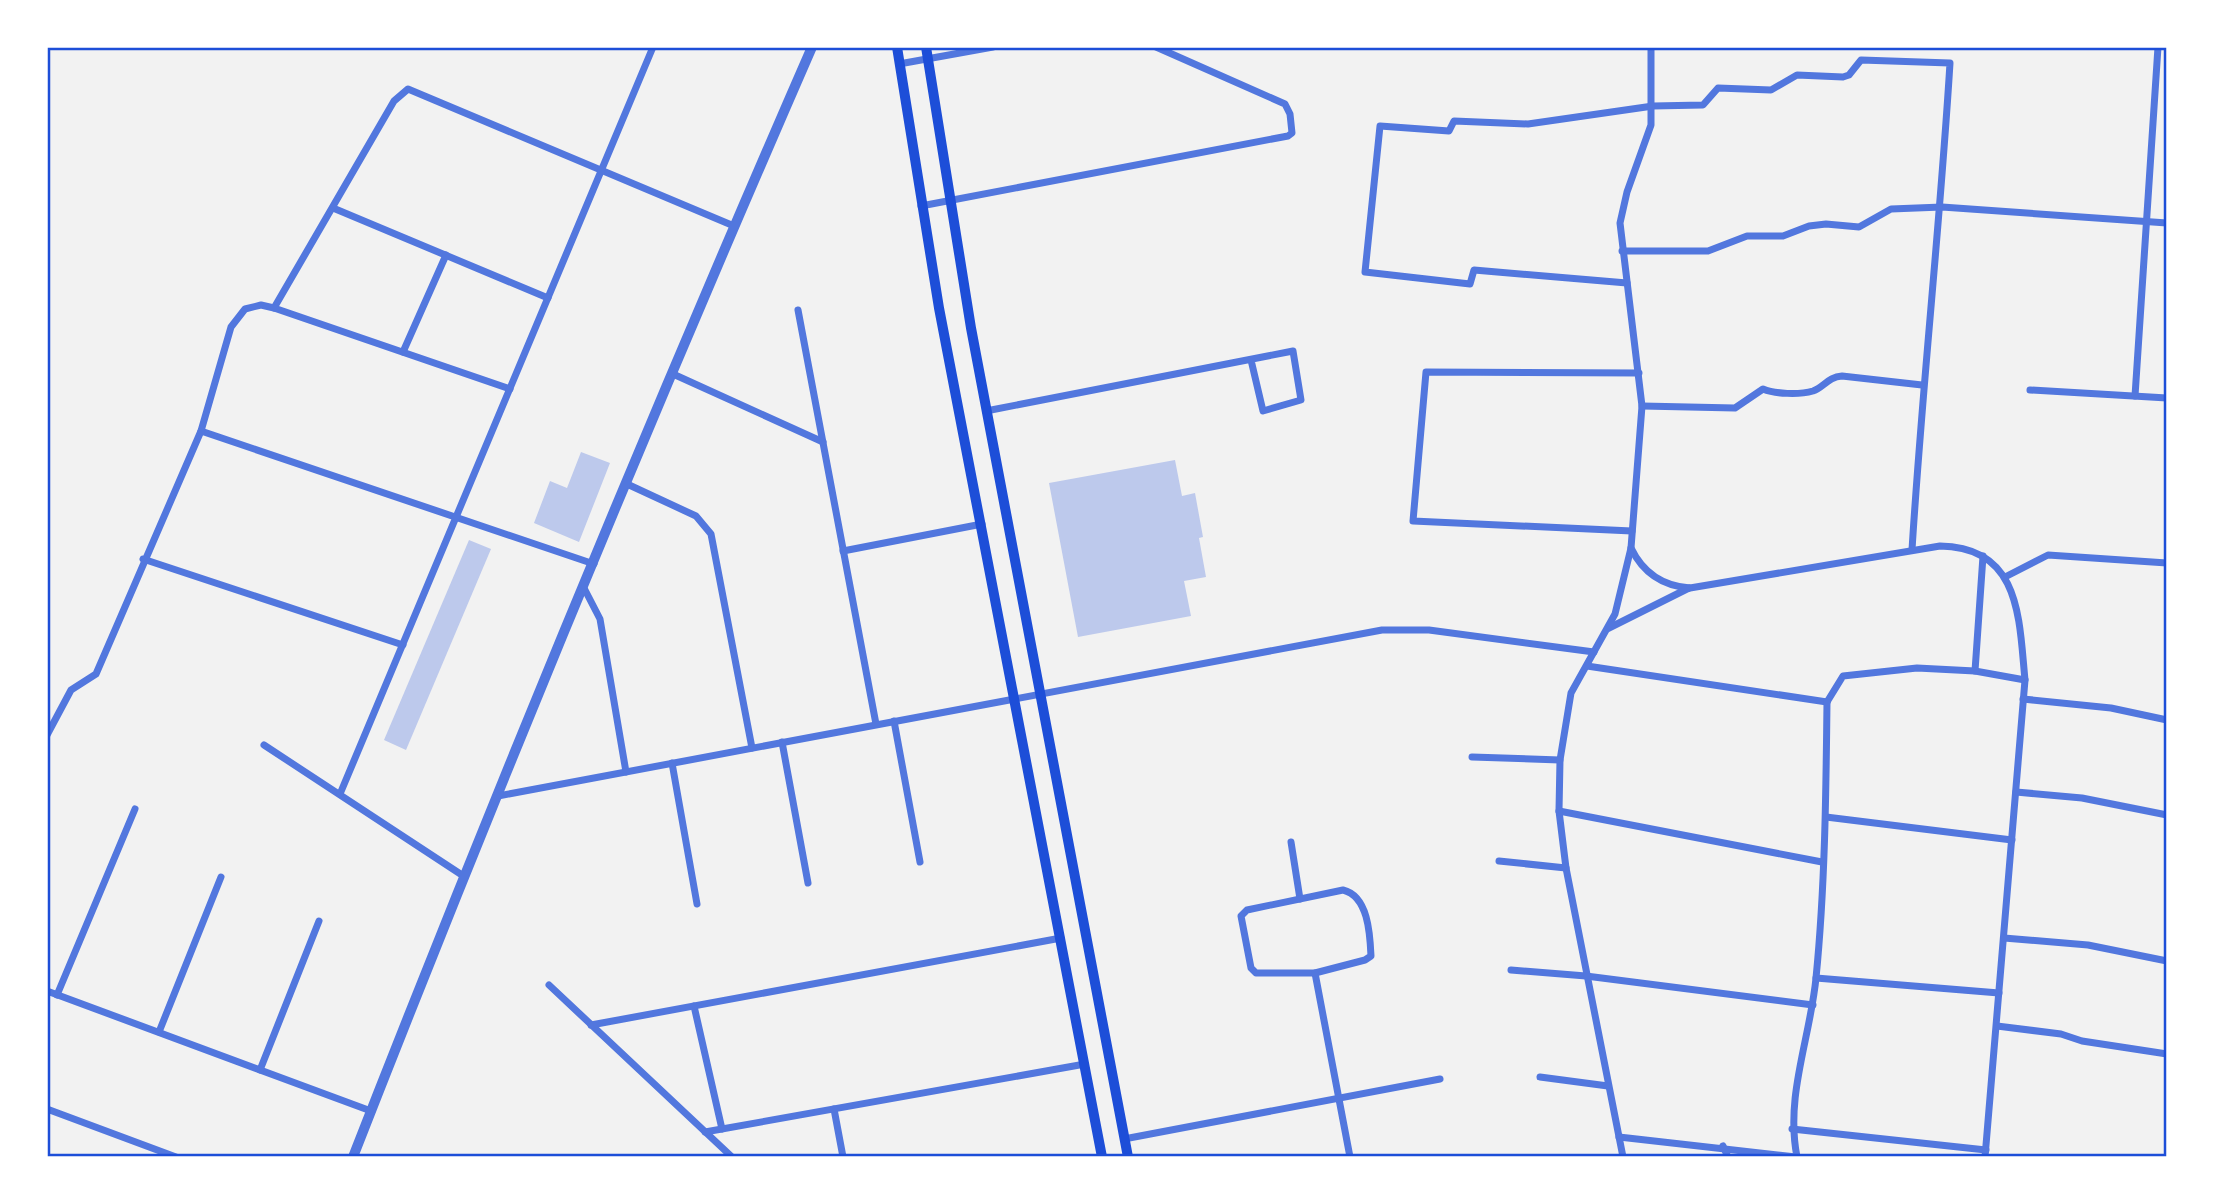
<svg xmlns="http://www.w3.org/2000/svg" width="2214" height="1204" viewBox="0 0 2214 1204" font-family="Manrope,sans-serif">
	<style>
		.building { fill: #bdc9ec }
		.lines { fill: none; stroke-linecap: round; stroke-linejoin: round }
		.minor { stroke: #5277de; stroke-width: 7 }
		.tertiary { stroke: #5277de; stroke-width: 10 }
		.secondary { stroke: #1d4ed8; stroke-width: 10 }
		.neatline { fill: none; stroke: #1d4ed8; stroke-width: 2.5 }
	</style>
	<rect width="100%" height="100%" fill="#f2f2f2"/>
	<g class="building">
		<polygon points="581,452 610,463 579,542 534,523 550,481 567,488"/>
		<polygon points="1175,460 1182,496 1195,493 1203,537 1199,538 1206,577 1184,581 1191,616 1078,637 1049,483"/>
		<polygon points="469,540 491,549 406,750 384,740"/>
	</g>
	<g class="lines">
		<g class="minor">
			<polyline points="899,64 993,47"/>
			<polyline points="921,206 1288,136 1292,133 1290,114 1285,104 1156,47"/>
			<polyline points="333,208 548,298"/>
			<polyline points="1622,251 1708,251 1747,236 1783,236 1809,226 1826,224 1859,227 1891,209 1942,207 2167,223"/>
			<path d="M1627,283L1474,270L1470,284L1365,272L1380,126L1449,131L1454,121L1528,124L1653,106L1703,105L1718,88L1771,90L1797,75L1843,77L1849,75L1861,60L1950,63C1940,226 1922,388 1912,550"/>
			<polyline points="274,308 394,101 408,89 734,226"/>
			<polyline points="798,310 876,724"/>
			<polyline points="403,352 446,255"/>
			<polyline points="673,374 823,442"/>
			<polyline points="2030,390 2167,398"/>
			<polyline points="2135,396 2158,47"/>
			<path d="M1642,406L1735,408L1763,389C1775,394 1799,395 1813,391C1824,387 1828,377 1842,376L1922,385"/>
			<polyline points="986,411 1293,351 1301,400 1263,411 1251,360"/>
			<polyline points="201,431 594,564"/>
			<polyline points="627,484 696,516 711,534 752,748"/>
			<polyline points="1632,531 1413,521 1426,372 1639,373"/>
			<path d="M1631,548C1643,573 1662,586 1690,588L1940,546C2021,547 2019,619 2025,680L1985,1157"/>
			<polyline points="843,551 982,524"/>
			<polyline points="143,559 403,645"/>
			<polyline points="2005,577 2048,555 2167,563"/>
			<polyline points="584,588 600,619 626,772"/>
			<polyline points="1609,628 1689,588"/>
			<polyline points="1587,666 1827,702"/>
			<polyline points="1975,671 1983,556"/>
			<polyline points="2023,699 2111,708 2167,720"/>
			<polyline points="1827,702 1843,676 1917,668 1975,671 2025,680"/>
			<polyline points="894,721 920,862"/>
			<polyline points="47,735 71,690 96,674 201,431 231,327 245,309 261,305 274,308 510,389"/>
			<polyline points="782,742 808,883"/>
			<polyline points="264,745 465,877"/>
			<polyline points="1472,757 1560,760"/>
			<polyline points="672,763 697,904"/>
			<polyline points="2016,792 2082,798 2167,815"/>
			<polyline points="340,794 653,47"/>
			<polyline points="498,796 1382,630 1429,630 1594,652"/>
			<polyline points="1559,811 1822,862"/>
			<polyline points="1826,817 2012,840"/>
			<polyline points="1291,842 1300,899"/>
			<polyline points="1499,861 1566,868"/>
			<path d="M1343,890C1368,896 1370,933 1371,956L1365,960L1315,973H1256L1251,968L1241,916L1247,910Z"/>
			<polyline points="2004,938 2088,945 2167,961"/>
			<polyline points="1511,970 1586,976 1813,1005"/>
			<polyline points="1315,973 1350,1157"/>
			<polyline points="1816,978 1999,993"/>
			<polyline points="549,985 732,1157"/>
			<polyline points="47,991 371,1111"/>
			<polyline points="57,995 135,809"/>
			<polyline points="694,1006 722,1129"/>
			<polyline points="591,1025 1061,938"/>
			<polyline points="1997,1026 2061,1034 2082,1041 2167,1054"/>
			<polyline points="159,1032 221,877"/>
			<polyline points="260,1070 319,921"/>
			<polyline points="1540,1077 1608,1086"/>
			<polyline points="47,1109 176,1157"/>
			<polyline points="834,1109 843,1157"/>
			<polyline points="1792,1129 1986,1150"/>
			<polyline points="705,1132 1085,1064"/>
			<polyline points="1619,1137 1796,1157"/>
			<polyline points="1124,1139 1440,1079"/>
			<polyline points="1723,1146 1728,1157"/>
			<polyline points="1623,1157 1566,868 1559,811 1560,760 1571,693 1615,614 1631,548 1642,406 1620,223 1627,192 1651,125 1651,47"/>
			<path d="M1797,1157C1785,1096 1810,1039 1816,978C1825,887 1826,794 1827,702"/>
		</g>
		<path class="tertiary" d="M353,1157C499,784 652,414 812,47"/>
		<g class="secondary">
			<polyline points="897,47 939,308 1102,1157"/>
			<polyline points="926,47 971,328 1128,1157"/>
		</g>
	</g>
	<rect width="2214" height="1204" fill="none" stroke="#ffffff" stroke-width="98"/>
	<rect x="49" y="49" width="2116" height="1106" class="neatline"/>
</svg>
